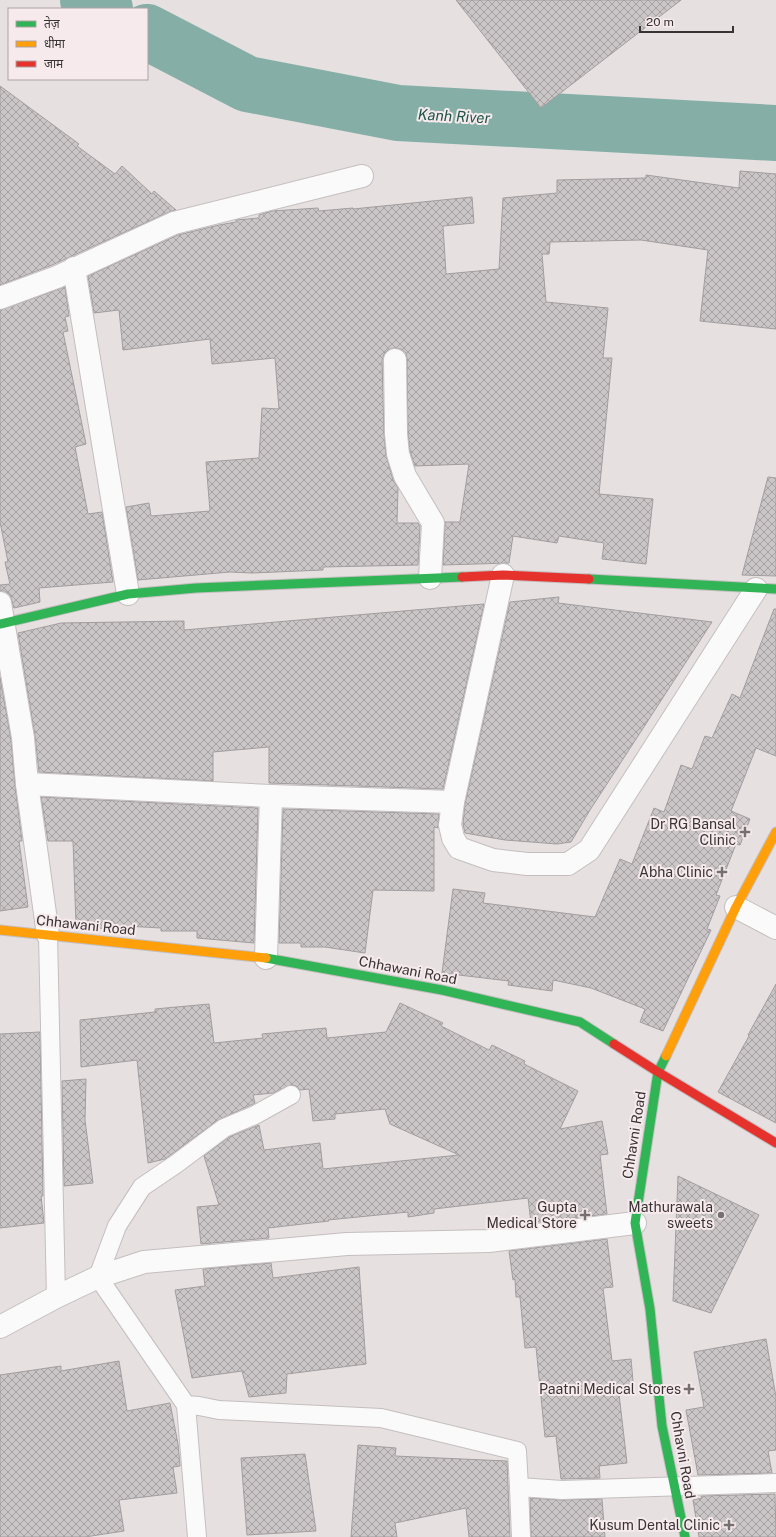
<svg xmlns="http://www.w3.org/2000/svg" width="776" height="1537" viewBox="0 0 776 1537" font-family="'Public Sans','Noto Sans Devanagari',sans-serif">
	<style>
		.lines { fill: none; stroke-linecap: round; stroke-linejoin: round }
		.river { stroke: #85afa6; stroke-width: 56 }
		.building { fill: url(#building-cross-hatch); stroke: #a29d9e }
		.lane-casing { stroke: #c4bebf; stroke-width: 20 }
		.street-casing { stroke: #c4bebf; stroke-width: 24 }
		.fast-casing { stroke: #c4bebf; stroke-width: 11 }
		.slow-casing { stroke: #c4bebf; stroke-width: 11 }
		.jam-casing { stroke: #c4bebf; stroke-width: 11 }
		.lane { stroke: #fbfafa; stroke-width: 18 }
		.street { stroke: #fbfafa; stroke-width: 22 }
		.fast { stroke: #30b455; stroke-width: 9 }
		.slow { stroke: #ff9f0a; stroke-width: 9 }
		.jam { stroke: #e5322d; stroke-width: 9 }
		.poi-dot { fill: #757071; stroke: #f7eaed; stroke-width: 1.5 }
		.labels { text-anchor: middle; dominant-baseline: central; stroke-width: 4; stroke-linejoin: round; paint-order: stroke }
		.poi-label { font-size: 14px; fill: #383334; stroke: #f7eaed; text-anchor: end }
		.street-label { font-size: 14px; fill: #383334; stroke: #f7eaed }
		.water-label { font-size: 15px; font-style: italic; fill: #20564c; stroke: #f7eaed }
	</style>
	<defs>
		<pattern id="building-cross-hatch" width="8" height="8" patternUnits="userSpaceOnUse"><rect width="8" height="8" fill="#cac5c6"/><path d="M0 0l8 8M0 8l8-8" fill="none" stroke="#a5a1a2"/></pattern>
	</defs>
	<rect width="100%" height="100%" fill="#e6e0e1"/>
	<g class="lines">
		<g class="river">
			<polyline points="88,0 105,9"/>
			<polyline points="147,32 247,84 398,113 776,133"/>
		</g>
	</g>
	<g class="building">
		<polygon points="456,0 681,0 541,108"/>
		<polygon points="0,86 79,144 77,146 115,174 122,166 152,194 154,191 176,210 169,212 52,265 0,285"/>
		<polygon points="740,171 776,174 776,329 700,321 708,250 641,240 550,242 549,254 542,254 546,302 608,308 603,358 612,358 599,494 653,499 646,564 602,559 604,543 559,536 557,543 513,536 509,563 443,565 445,522 460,522 469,464 415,466 410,451 408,433 407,359 406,353 401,349 394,348 388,350 384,354 382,360 384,434 386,455 393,480 398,488 397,523 418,523 420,526 418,565 323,567 323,570 252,573 230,572 138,580 126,507 149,503 151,516 210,511 206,462 259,458 262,408 279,409 275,358 212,364 210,339 123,350 119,310 94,313 88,276 178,235 219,225 236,222 236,220 259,218 259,215 272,211 318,208 319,211 353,208 353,209 472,197 474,223 443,226 446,274 499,269 503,198 557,193 557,180 646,178 646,175 739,188"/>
		<polygon points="65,287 69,316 65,317 68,331 63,332 86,444 75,447 88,514 102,512 113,582 39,588 40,602 14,608 10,595 5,591 0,591 0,585 10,584 5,562 8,562 0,522 0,310"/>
		<polygon points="768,477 776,478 776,576 742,575"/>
		<polygon points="559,597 558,603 712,622 590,810 571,842 557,844 505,840 465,833 463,824 465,804 510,602"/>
		<polygon points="484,604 443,789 269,783 269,747 213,752 213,781 39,772 35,736 18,633 61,623 184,621 184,630"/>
		<polygon points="774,609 776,609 776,756 756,748 731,811 750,819 740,845 736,844 716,895 720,896 707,929 711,930 663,1031 640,1022 645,1009 591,988 553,980 552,991 508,985 509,981 442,973 453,889 485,893 483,903 595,917 620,859 632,864 654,808 664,812 681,765 692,769 705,736 712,738 732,694 740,698"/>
		<polygon points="0,677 11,740 15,786 22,841 19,841 28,907 0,911"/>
		<polygon points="41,797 258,808 254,943 197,938 197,931 161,931 161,928 107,925 107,929 76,925 73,841 48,841"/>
		<polygon points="283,809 439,814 438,828 434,827 434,891 373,890 365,953 325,947 301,947 301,943 279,943"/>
		<polygon points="776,984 776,1123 718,1092 749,1036 748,1035"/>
		<polygon points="400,1003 443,1023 441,1026 489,1050 492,1045 525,1061 524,1064 578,1091 560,1129 602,1121 608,1154 600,1155 607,1214 531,1223 528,1198 434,1209 434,1213 408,1217 408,1212 328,1220 329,1221 268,1228 269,1238 201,1244 197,1207 219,1205 204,1156 229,1137 259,1125 264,1150 320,1143 323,1169 459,1155 390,1124 385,1109 335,1114 335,1119 313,1121 309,1089 300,1090 296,1086 291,1085 273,1093 253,1095 255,1103 218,1120 165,1159 148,1163 137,1060 81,1067 80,1020 155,1012 155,1009 209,1004 214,1043 263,1038 262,1034 326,1028 327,1038 386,1032"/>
		<polygon points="40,1032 43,1196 41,1196 44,1223 0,1228 0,1034"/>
		<polygon points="86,1079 85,1120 93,1183 64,1186 62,1081"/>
		<polygon points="678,1176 759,1215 711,1313 673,1301"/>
		<polygon points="607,1239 613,1287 603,1288 612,1361 631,1359 634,1392 619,1394 627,1463 599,1466 600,1478 561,1479 556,1436 545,1437 536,1347 525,1348 520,1297 516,1297 515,1279 513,1280 509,1251"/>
		<polygon points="271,1263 273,1278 359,1267 366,1364 287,1374 286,1393 249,1397 242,1371 192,1378 175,1290 205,1286 203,1269"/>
		<polygon points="766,1339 776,1397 776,1450 768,1451 772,1473 698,1475 686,1410 704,1407 694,1352"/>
		<polygon points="119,1361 127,1411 170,1403 178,1444 180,1466 173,1467 177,1493 119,1500 124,1531 85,1537 0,1537 0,1375 61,1366 61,1371"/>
		<polygon points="358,1445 396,1448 395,1456 507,1461 510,1537 469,1537 466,1508 395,1523 397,1537 351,1537"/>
		<polygon points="305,1454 316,1531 247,1535 241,1458"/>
		<polygon points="775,1494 776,1537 699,1537 693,1500 702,1498 701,1496"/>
		<polygon points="530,1498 561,1500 602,1499 605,1537 531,1537"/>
	</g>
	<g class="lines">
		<g class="lane-casing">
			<g id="lane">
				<polyline points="48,935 56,1297"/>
				<polyline points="291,1095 255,1115 224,1128 176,1164 142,1187 117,1226 98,1277 186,1405 199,1406 219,1410 381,1418 517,1451 519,1487 562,1490 776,1483"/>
				<polyline points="186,1405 197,1537"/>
				<polyline points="519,1487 521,1537"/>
			</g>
		</g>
		<g class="street-casing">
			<g id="street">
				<polyline points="74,268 128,594"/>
				<polyline points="0,298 57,277 174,223 362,176"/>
				<polyline points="395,360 396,434 398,454 405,476 433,523 430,578"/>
				<polyline points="503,575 453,802 450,825 453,838 459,848 493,860 527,864 568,864 589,850 756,589"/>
				<polyline points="0,603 23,738 27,784 48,935"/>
				<polyline points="27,784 271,796 453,802"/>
				<polyline points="736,907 776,928"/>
				<polyline points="266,958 271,796"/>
				<polyline points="0,1327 56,1297 98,1277 144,1262 347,1244 489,1241 635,1223"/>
			</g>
		</g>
		<g class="fast-casing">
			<g id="fast">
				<polyline points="589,579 776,589"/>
				<polyline points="0,624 128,594 196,588 462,577"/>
				<polyline points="266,958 442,990 580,1022 614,1044"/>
				<polyline points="666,1056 658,1072 635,1223 650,1309 662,1426 685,1537"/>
			</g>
		</g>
		<g class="slow-casing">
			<g id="slow">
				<polyline points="0,930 266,958"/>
				<polyline points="666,1056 736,907 776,832"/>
			</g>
		</g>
		<g class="jam-casing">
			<g id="jam">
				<polyline points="462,577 503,575 589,579"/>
				<polyline points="614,1044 658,1072 776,1143"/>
			</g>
		</g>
		<use href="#lane" class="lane"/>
		<use href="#street" class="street"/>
		<use href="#fast" class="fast"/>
		<use href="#slow" class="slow"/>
		<use href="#jam" class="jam"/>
	</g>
	<g class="poi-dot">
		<path d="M743 826h4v4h4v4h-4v4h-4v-4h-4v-4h4z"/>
		<path d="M720 866h4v4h4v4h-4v4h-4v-4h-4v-4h4z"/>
		<path d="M583 1209h4v4h4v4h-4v4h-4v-4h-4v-4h4z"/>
		<circle cx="721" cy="1215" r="4"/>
		<path d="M687 1383h4v4h4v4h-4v4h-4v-4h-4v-4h4z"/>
		<path d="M727 1519h4v4h4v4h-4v4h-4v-4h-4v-4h4z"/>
	</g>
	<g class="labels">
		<g class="poi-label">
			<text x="736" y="824">Dr RG Bansal<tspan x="736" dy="16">Clinic</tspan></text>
			<text x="713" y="872">Abha Clinic</text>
			<text x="577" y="1207">Gupta<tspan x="577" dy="16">Medical Store</tspan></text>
			<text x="713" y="1207">Mathurawala<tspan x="713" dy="16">sweets</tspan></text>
			<text x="681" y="1389">Paatni Medical Stores</text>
			<text x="720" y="1525">Kusum Dental Clinic</text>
		</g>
		<g class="street-label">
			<text transform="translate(86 925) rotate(6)">Chhawani Road</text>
			<text transform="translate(408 970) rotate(11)">Chhawani Road</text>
			<text transform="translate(634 1135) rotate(-81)">Chhavni Road</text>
			<text transform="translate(683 1455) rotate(80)">Chhavni Road</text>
		</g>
		<g class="water-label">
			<text transform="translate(454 116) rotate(3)">Kanh River</text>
		</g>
	</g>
	<rect x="8" y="8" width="140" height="72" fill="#f7eaed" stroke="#aba1a3"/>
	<rect x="16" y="21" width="20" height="6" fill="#30b455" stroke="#aba1a3"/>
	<text x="44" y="28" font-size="12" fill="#383334">तेज़</text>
	<rect x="16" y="41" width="20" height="6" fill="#ff9f0a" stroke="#aba1a3"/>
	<text x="44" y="48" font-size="12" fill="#383334">धीमा</text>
	<rect x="16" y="61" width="20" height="6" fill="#e5322d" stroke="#aba1a3"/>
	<text x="44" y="68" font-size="12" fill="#383334">जाम</text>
	<path d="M640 26v6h93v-6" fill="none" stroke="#383334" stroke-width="2"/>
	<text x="646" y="26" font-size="12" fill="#383334" stroke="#f7eaed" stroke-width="3" paint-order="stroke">20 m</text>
</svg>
